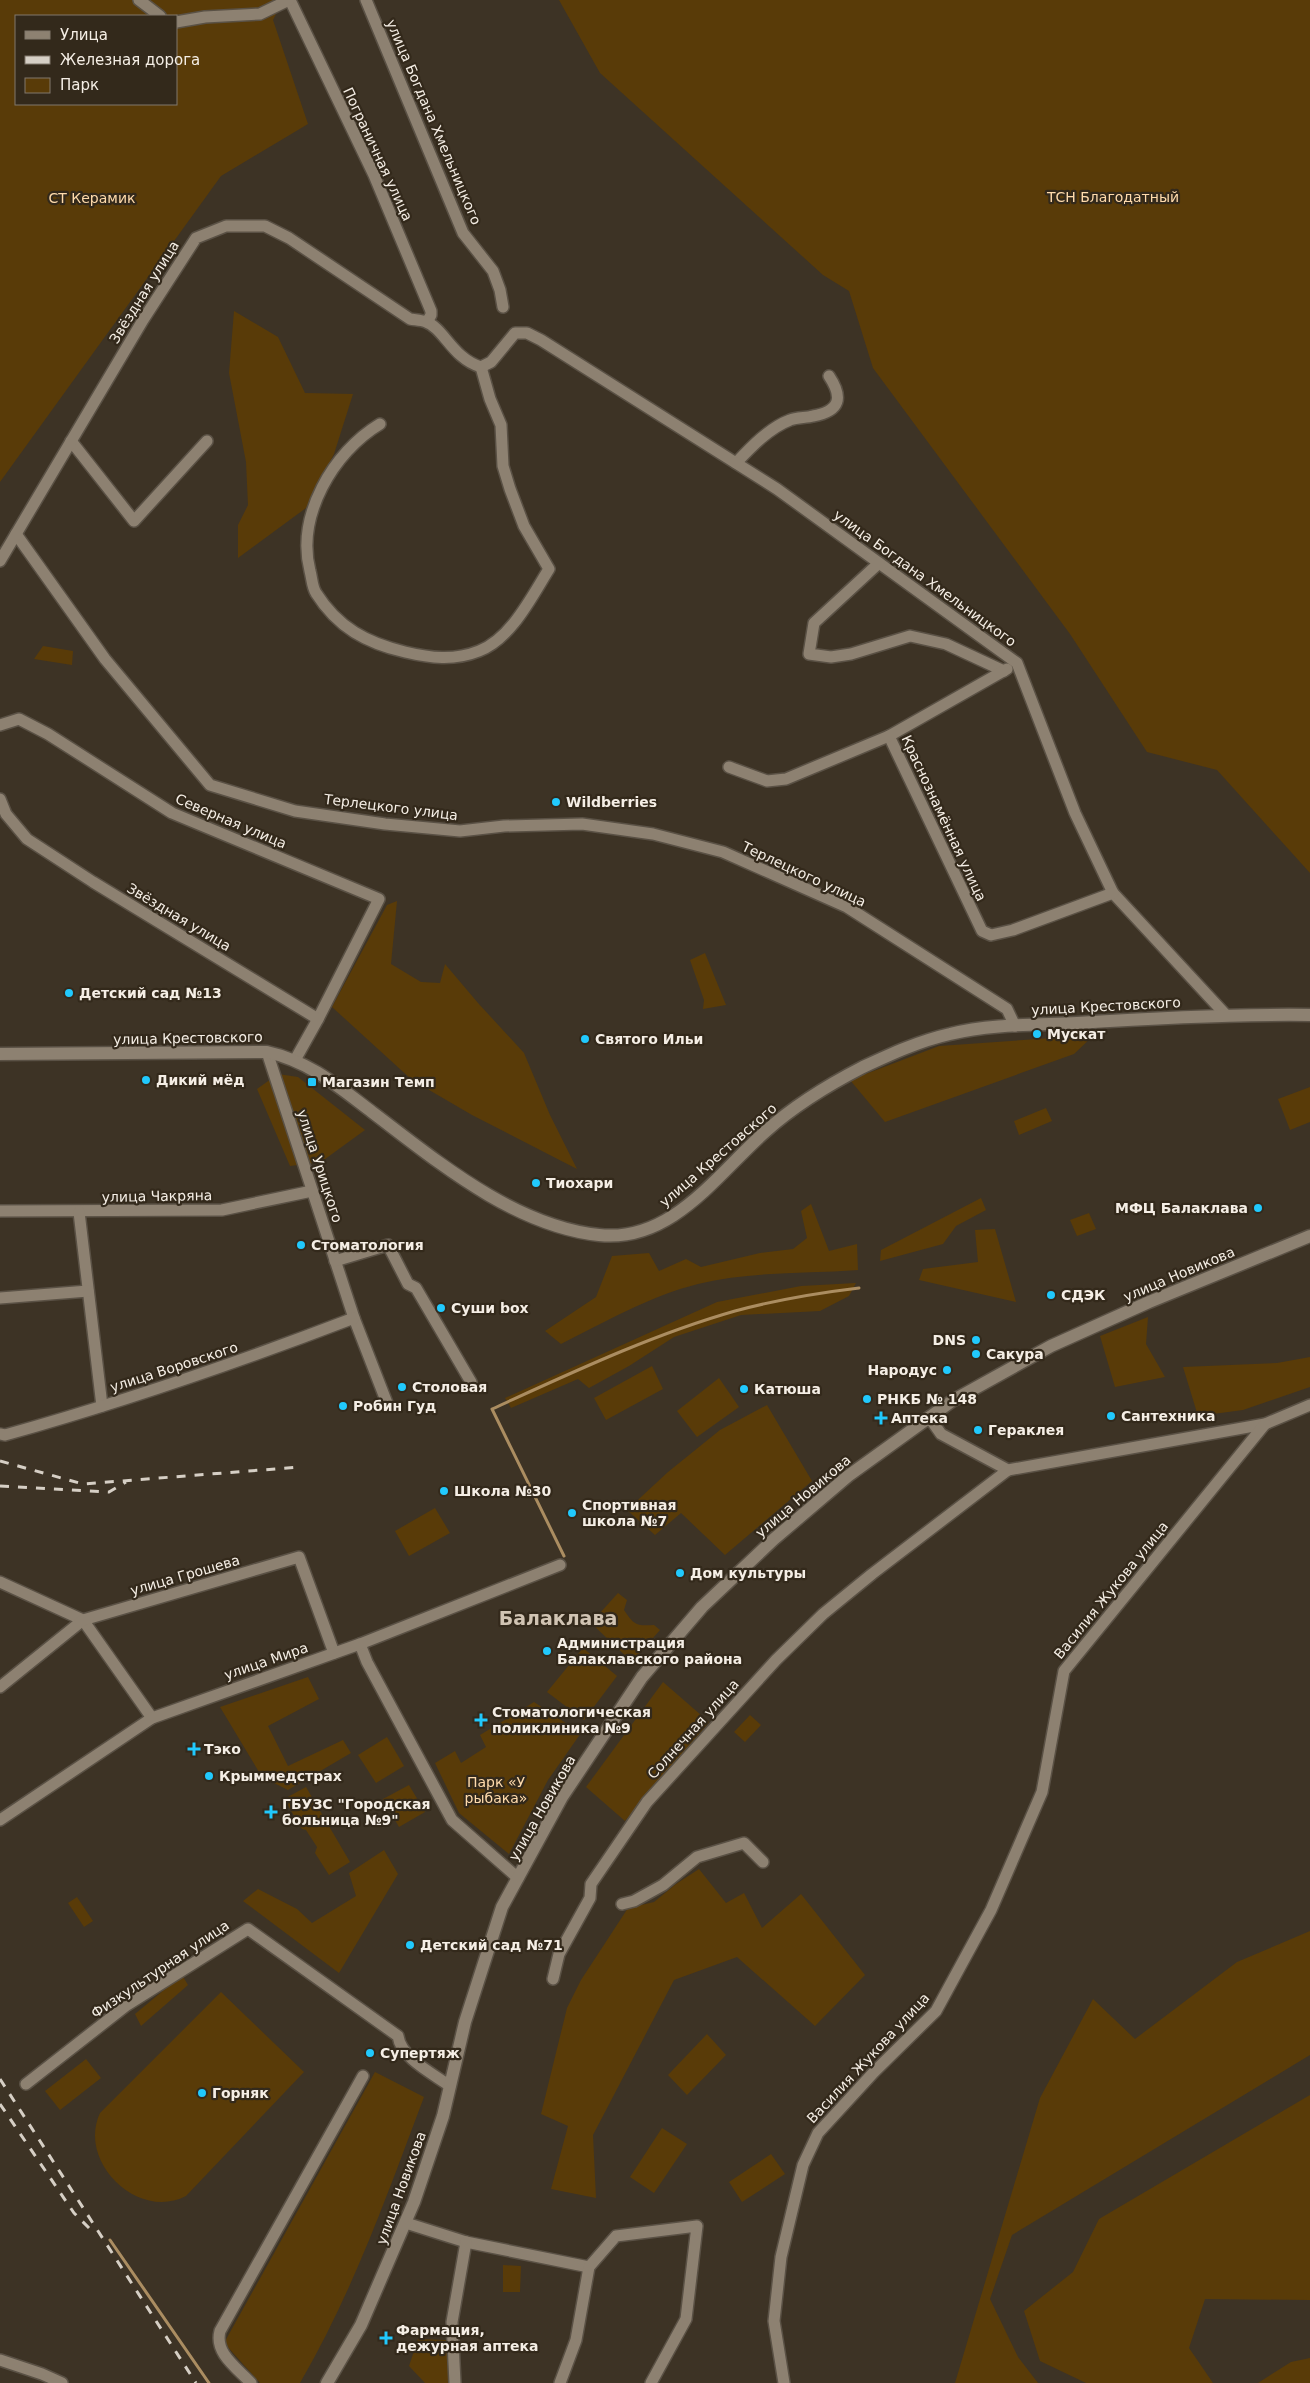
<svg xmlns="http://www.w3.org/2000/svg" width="1310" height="2383" viewBox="0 0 1310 2383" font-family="'DejaVu Sans',sans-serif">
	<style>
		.green { fill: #593b08; fill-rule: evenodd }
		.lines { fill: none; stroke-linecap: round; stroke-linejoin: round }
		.stream { stroke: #ab8d61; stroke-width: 3 }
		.street-casing { stroke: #5a5145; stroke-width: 14 }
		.secondary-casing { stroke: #5a5145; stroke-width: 15 }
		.street { stroke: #8d8171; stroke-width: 11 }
		.secondary { stroke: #8d8171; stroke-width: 12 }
		.rail { stroke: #d6cfc5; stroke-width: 3; stroke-dasharray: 9 9; stroke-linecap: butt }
		.poi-dot { fill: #21c9fd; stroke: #33291b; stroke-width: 2 }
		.labels { text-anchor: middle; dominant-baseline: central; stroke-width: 4.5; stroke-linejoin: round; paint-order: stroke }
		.street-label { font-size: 14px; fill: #f5eee5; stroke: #33291b }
		.park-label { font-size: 14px; fill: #ffdbac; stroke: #33291b }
		.poi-label { font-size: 14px; font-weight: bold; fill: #f5eee5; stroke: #33291b; text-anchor: start }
		.district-label { font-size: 19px; font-weight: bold; fill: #d1c4b3; stroke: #33291b }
	</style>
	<rect width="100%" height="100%" fill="#3d3325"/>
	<g class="green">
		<path d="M0,0H283L273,20L308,124L221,176L0,482ZM16,16H176V104H16Z"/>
		<polygon points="559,0 1310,0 1310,873 1217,770 1147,752 1070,634 873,368 849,291 823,275 600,73"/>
		<polygon points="234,311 278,337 305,393 353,394 334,454 306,508 238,558 238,525 248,505 246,462 229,373"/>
		<polygon points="43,646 73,651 72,665 34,659"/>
		<polygon points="397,901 391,964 421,982 440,983 445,964 478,1003 524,1053 550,1115 577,1169 472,1115 412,1080 332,1007 387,905"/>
		<polygon points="705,953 726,1005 703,1009 704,1000 690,960"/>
		<polygon points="1094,1035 1074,1054 885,1122 850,1080 939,1046"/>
		<polygon points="278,1074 298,1077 365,1130 321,1162 290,1166 257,1089"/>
		<polygon points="1310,1087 1310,1122 1290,1130 1278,1099"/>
		<polygon points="1046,1108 1052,1121 1019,1135 1014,1121"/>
		<polygon points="981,1198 986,1210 956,1226 943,1244 880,1261 881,1250"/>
		<path d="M811,1204L829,1251L857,1244L858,1270C805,1274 751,1271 698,1284C650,1296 605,1322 561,1344L545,1331L596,1297L612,1256L649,1253L659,1271L686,1259L701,1267L760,1253L793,1249L807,1238L801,1211Z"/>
		<polygon points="1089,1213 1096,1229 1077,1236 1070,1220"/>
		<polygon points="995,1229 1016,1302 919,1280 923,1269 978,1262 975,1230"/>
		<polygon points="856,1283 849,1296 820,1311 741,1315 674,1337 629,1366 589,1388 578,1379 511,1408 505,1398 717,1302 801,1286"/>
		<polygon points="1148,1317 1146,1344 1165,1377 1115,1387 1100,1336"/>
		<polygon points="1310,1357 1310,1387 1243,1410 1198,1416 1183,1367 1277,1363"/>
		<polygon points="652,1366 663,1389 606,1420 594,1398"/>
		<polygon points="719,1378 739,1407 697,1437 677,1411"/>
		<polygon points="767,1405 812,1481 725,1555 681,1513 655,1535 627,1510 668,1472 720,1430"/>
		<polygon points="435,1508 450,1533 409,1556 395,1531"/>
		<path d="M618,1593L627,1600L624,1610C634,1625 636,1626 654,1625L660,1630L632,1662L591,1623Z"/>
		<polygon points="583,1648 617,1676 584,1720 547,1692"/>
		<polygon points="308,1677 319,1699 268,1726 288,1766 343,1740 351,1753 288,1790 262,1777 220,1707"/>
		<polygon points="663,1682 709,1722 625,1821 586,1787"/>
		<polygon points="534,1702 581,1733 548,1780 509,1854 459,1813 435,1763 455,1751 461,1763 486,1747 480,1735"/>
		<polygon points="750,1715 761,1725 745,1742 734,1732"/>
		<polygon points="387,1737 404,1766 376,1783 358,1755"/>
		<polygon points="409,1785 425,1812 399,1827 383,1799"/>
		<polygon points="306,1787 350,1862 329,1875 315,1853 317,1847 306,1830 302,1829 284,1799"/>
		<polygon points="384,1850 398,1874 339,1973 243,1901 258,1889 297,1909 312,1923 356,1896 349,1873"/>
		<polygon points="699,1869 726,1903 744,1893 762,1928 801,1894 865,1975 815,2026 737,1957 674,1980 593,2135 596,2198 551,2189 568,2126 541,2114 567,2008 581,1980 628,1908 654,1902 676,1884"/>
		<polygon points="77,1897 93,1921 84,1927 68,1903"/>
		<polygon points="1310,1931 1310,2055 1012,2235 990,2299 1018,2357 1038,2383 955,2383 1040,2098 1093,1999 1135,2039 1237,1962"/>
		<polygon points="182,1975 188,1985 141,2026 135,2014"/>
		<path d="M221,1992L304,2072L186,2196C138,2221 77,2162 100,2113Z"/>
		<polygon points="707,2034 726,2055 687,2095 668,2075"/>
		<polygon points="86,2059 101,2078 60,2110 45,2091"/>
		<path d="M375,2072L424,2097C387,2195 353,2292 300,2383H260L224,2343Z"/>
		<polygon points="1310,2095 1310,2300 1205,2299 1189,2348 1213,2383 1086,2383 1040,2361 1024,2311 1073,2272 1099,2219"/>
		<polygon points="662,2128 687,2144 654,2193 630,2177"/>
		<polygon points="771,2154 785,2174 742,2202 729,2182"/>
		<polygon points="503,2265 521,2266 520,2292 503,2292"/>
		<polygon points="418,2339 446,2340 449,2383 425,2383 409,2366"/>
		<polygon points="1310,2358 1310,2383 1258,2383 1291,2362"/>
	</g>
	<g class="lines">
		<g class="stream">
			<path d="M564,1556L492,1409C571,1373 651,1335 735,1311C776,1300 817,1293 859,1288"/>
			<polyline points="110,2240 209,2383"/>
		</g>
		<g class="street-casing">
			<g id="street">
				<polyline points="139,0 160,16"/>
				<polyline points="290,0 374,175 431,311 431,315 427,322"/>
				<polyline points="366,0 463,233 493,271 500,290 503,307"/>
				<polyline points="176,22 205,17 260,14 289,0"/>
				<path d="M380,424C333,452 296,516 310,571C312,578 312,587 316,593C338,628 367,643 405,652C430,658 454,661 479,651C511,639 532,596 549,569L524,526L510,489L503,466L501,425L490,399L481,367"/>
				<polyline points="71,441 134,521 207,441"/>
				<path d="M736,463C751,447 769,428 790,420C797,417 806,418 813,416C841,411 843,397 829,376"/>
				<polyline points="16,534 105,659 210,785 295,811 385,824 460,831 504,826 582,824 653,834 723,852 847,907 1007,1009 1015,1026"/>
				<path d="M0,561L143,320L196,238L226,226H265L289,238L410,319C415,320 421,320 426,322C444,328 452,358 481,367L491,362L515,333H527L541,340L777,489L1017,663L1075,813L1113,893L1225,1014"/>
				<polyline points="879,563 814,623 809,654 831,657 851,654 910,636 946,644 1004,671"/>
				<polyline points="0,725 19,719 48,734 172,813 379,899 318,1019"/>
				<polyline points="889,736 982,931 991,935 1013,930 1113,893"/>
				<polyline points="729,767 767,781 786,779 889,736 1007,669"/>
				<polyline points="0,799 6,814 27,839 93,882 318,1019 295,1060"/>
				<polyline points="267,1052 354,1318 387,1403"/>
				<polyline points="0,1211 222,1210 312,1191"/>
				<polyline points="79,1212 102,1406"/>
				<polyline points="335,1261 388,1245 408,1284 416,1288 471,1382"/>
				<polyline points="0,1298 88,1291"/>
				<polyline points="929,1417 941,1434 1008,1470 1265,1424 1310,1405"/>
				<path d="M0,1434L5,1435C123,1402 239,1362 354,1318"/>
				<polyline points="0,1582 83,1620 152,1718"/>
				<polyline points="360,1644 367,1662 452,1820 518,1878"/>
				<polyline points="0,1687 83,1620 299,1557 334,1653"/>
				<polyline points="0,1820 152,1718 360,1644 560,1565"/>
				<polyline points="622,1904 634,1901 663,1885 697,1857 744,1843 763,1862"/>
				<polyline points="553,1979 559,1954 590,1898 591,1884 647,1802 776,1660 823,1614 872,1574 1008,1470"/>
				<path d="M26,2084L127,2005L248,1929L398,2036C401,2058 432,2073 450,2086"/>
				<polyline points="406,2223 466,2242 589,2267"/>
				<polyline points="0,2360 42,2374 62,2383"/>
				<path d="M251,2383C237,2368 214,2353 220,2331L363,2076"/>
				<polyline points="455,2383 452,2322 466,2242"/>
				<polyline points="560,2383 576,2340 589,2267 616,2236 697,2226 686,2319 651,2383"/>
				<polyline points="784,2383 774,2321 781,2257 803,2165 818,2133 874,2072 936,2011 991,1910 1042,1792 1064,1671 1265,1424"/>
			</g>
		</g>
		<g class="secondary-casing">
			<g id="secondary">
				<path d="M0,1054L267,1052C309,1061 339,1087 372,1112C438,1162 514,1226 599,1235C672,1243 717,1174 766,1131C795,1105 828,1085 863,1067C891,1054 919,1041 950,1034C990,1024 1035,1025 1077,1023C1155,1018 1232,1014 1310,1015"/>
				<polyline points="327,2383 361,2325 414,2202 443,2116 465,2022 502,1907 562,1797 642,1677 702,1607 774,1539 848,1476 952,1401 1051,1346 1149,1302 1310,1236"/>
			</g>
		</g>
		<use href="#street" class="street"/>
		<use href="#secondary" class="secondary"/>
		<g class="rail">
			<polyline points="0,1461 83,1484 300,1467"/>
			<polyline points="0,1486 109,1492 126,1482"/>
			<polyline points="0,2079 196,2383"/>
			<polyline points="0,2104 74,2213 94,2233"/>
		</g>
	</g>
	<g class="poi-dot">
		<circle cx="556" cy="802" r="5"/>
		<circle cx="69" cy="993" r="5"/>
		<circle cx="1037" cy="1034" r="5"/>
		<circle cx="585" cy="1039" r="5"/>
		<circle cx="146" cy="1080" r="5"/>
		<rect x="307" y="1077" width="10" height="10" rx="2.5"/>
		<circle cx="536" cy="1183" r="5"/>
		<circle cx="1258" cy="1208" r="5"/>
		<circle cx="301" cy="1245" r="5"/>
		<circle cx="1051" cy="1295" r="5"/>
		<circle cx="441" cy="1308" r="5"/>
		<circle cx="976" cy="1340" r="5"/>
		<circle cx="976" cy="1354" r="5"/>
		<circle cx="947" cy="1370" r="5"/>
		<circle cx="402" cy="1387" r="5"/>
		<circle cx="744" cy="1389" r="5"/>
		<circle cx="867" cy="1399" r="5"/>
		<circle cx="343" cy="1406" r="5"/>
		<circle cx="1111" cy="1416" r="5"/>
		<path d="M878.5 1410.5h5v5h5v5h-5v5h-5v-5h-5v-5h5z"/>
		<circle cx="978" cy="1430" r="5"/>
		<circle cx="444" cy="1491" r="5"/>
		<circle cx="572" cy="1513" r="5"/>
		<circle cx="680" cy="1573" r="5"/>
		<circle cx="547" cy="1651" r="5"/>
		<path d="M478.5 1712.5h5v5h5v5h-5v5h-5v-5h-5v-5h5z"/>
		<path d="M191.5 1741.5h5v5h5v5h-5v5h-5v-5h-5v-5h5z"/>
		<circle cx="209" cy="1776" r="5"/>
		<path d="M268.5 1804.5h5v5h5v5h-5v5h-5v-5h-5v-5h5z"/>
		<circle cx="410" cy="1945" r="5"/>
		<circle cx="370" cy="2053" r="5"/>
		<circle cx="202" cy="2093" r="5"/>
		<path d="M383.5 2330.5h5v5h5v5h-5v5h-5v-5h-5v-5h5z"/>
	</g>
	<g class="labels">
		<g class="street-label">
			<text transform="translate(434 122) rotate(67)">улица Богдана Хмельницкого</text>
			<text transform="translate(378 154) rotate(65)">Пограничная улица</text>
			<text transform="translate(144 292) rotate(-58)">Звёздная улица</text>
			<text transform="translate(925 578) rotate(36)">улица Богдана Хмельницкого</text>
			<text transform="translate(391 807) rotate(7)">Терлецкого улица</text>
			<text transform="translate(944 818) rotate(65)">Краснознамённая улица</text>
			<text transform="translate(231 821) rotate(23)">Северная улица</text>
			<text transform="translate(804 874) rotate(25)">Терлецкого улица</text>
			<text transform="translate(179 917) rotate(31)">Звёздная улица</text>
			<text transform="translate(1106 1006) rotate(-3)">улица Крестовского</text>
			<text transform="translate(188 1038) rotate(-1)">улица Крестовского</text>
			<text transform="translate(718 1155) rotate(-41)">улица Крестовского</text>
			<text transform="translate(320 1166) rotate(72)">улица Урицкого</text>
			<text transform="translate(157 1196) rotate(-1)">улица Чакряна</text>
			<text transform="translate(1179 1274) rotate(-23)">улица Новикова</text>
			<text transform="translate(174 1367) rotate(-18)">улица Воровского</text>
			<text transform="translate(803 1496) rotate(-40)">улица Новикова</text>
			<text transform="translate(185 1575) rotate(-16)">улица Грошева</text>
			<text transform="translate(1111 1590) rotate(-51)">Василия Жукова улица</text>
			<text transform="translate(266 1661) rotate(-19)">улица Мира</text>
			<text transform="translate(693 1729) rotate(-48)">Солнечная улица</text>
			<text transform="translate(542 1808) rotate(-60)">улица Новикова</text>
			<text transform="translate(160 1969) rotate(-34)">Физкультурная улица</text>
			<text transform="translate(868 2058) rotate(-47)">Василия Жукова улица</text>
			<text transform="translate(401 2188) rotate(-70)">улица Новикова</text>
		</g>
		<g class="park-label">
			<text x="1113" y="197">ТСН Благодатный</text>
			<text x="92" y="198">СТ Керамик</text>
			<text x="496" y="1782">Парк «У<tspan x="496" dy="16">рыбака»</tspan></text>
		</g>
		<g class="poi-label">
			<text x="566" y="802">Wildberries</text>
			<text x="79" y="993">Детский сад №13</text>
			<text x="1047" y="1034">Мускат</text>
			<text x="595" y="1039">Святого Ильи</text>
			<text x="156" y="1080">Дикий мёд</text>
			<text x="322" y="1082">Магазин Темп</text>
			<text x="546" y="1183">Тиохари</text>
			<text x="1248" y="1208" text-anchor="end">МФЦ Балаклава</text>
			<text x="311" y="1245">Стоматология</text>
			<text x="1061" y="1295">СДЭК</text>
			<text x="451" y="1308">Суши box</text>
			<text x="966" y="1340" text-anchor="end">DNS</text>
			<text x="986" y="1354">Сакура</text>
			<text x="937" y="1370" text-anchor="end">Народус</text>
			<text x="412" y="1387">Столовая</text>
			<text x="754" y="1389">Катюша</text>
			<text x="877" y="1399">РНКБ № 148</text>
			<text x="353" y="1406">Робин Гуд</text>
			<text x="1121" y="1416">Сантехника</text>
			<text x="891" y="1418">Аптека</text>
			<text x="988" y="1430">Гераклея</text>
			<text x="454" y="1491">Школа №30</text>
			<text x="582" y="1505">Спортивная<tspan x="582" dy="16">школа №7</tspan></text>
			<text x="690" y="1573">Дом культуры</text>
			<text x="557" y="1643">Администрация<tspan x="557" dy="16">Балаклавского района</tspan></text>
			<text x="492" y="1712">Стоматологическая<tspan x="492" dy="16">поликлиника №9</tspan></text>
			<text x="204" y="1749">Тэко</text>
			<text x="219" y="1776">Крыммедстрах</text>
			<text x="282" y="1804">ГБУЗС "Городская<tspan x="282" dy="16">больница №9"</tspan></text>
			<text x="420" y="1945">Детский сад №71</text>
			<text x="380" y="2053">Супертяж</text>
			<text x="212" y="2093">Горняк</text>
			<text x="396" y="2330">Фармация,<tspan x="396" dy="16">дежурная аптека</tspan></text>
		</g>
		<g class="district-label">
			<text x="558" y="1618">Балаклава</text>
		</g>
	</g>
	<rect x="15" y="15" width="162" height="90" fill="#33291b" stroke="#81786c"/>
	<rect x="25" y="31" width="25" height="8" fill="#8d8171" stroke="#81786c"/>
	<text x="60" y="40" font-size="15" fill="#f5eee5">Улица</text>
	<rect x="25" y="56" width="25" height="8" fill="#d6cfc5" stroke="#81786c"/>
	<text x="60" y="65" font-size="15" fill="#f5eee5">Железная дорога</text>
	<rect x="25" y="78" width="25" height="15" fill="#593b08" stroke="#81786c"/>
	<text x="60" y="90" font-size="15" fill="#f5eee5">Парк</text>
</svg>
